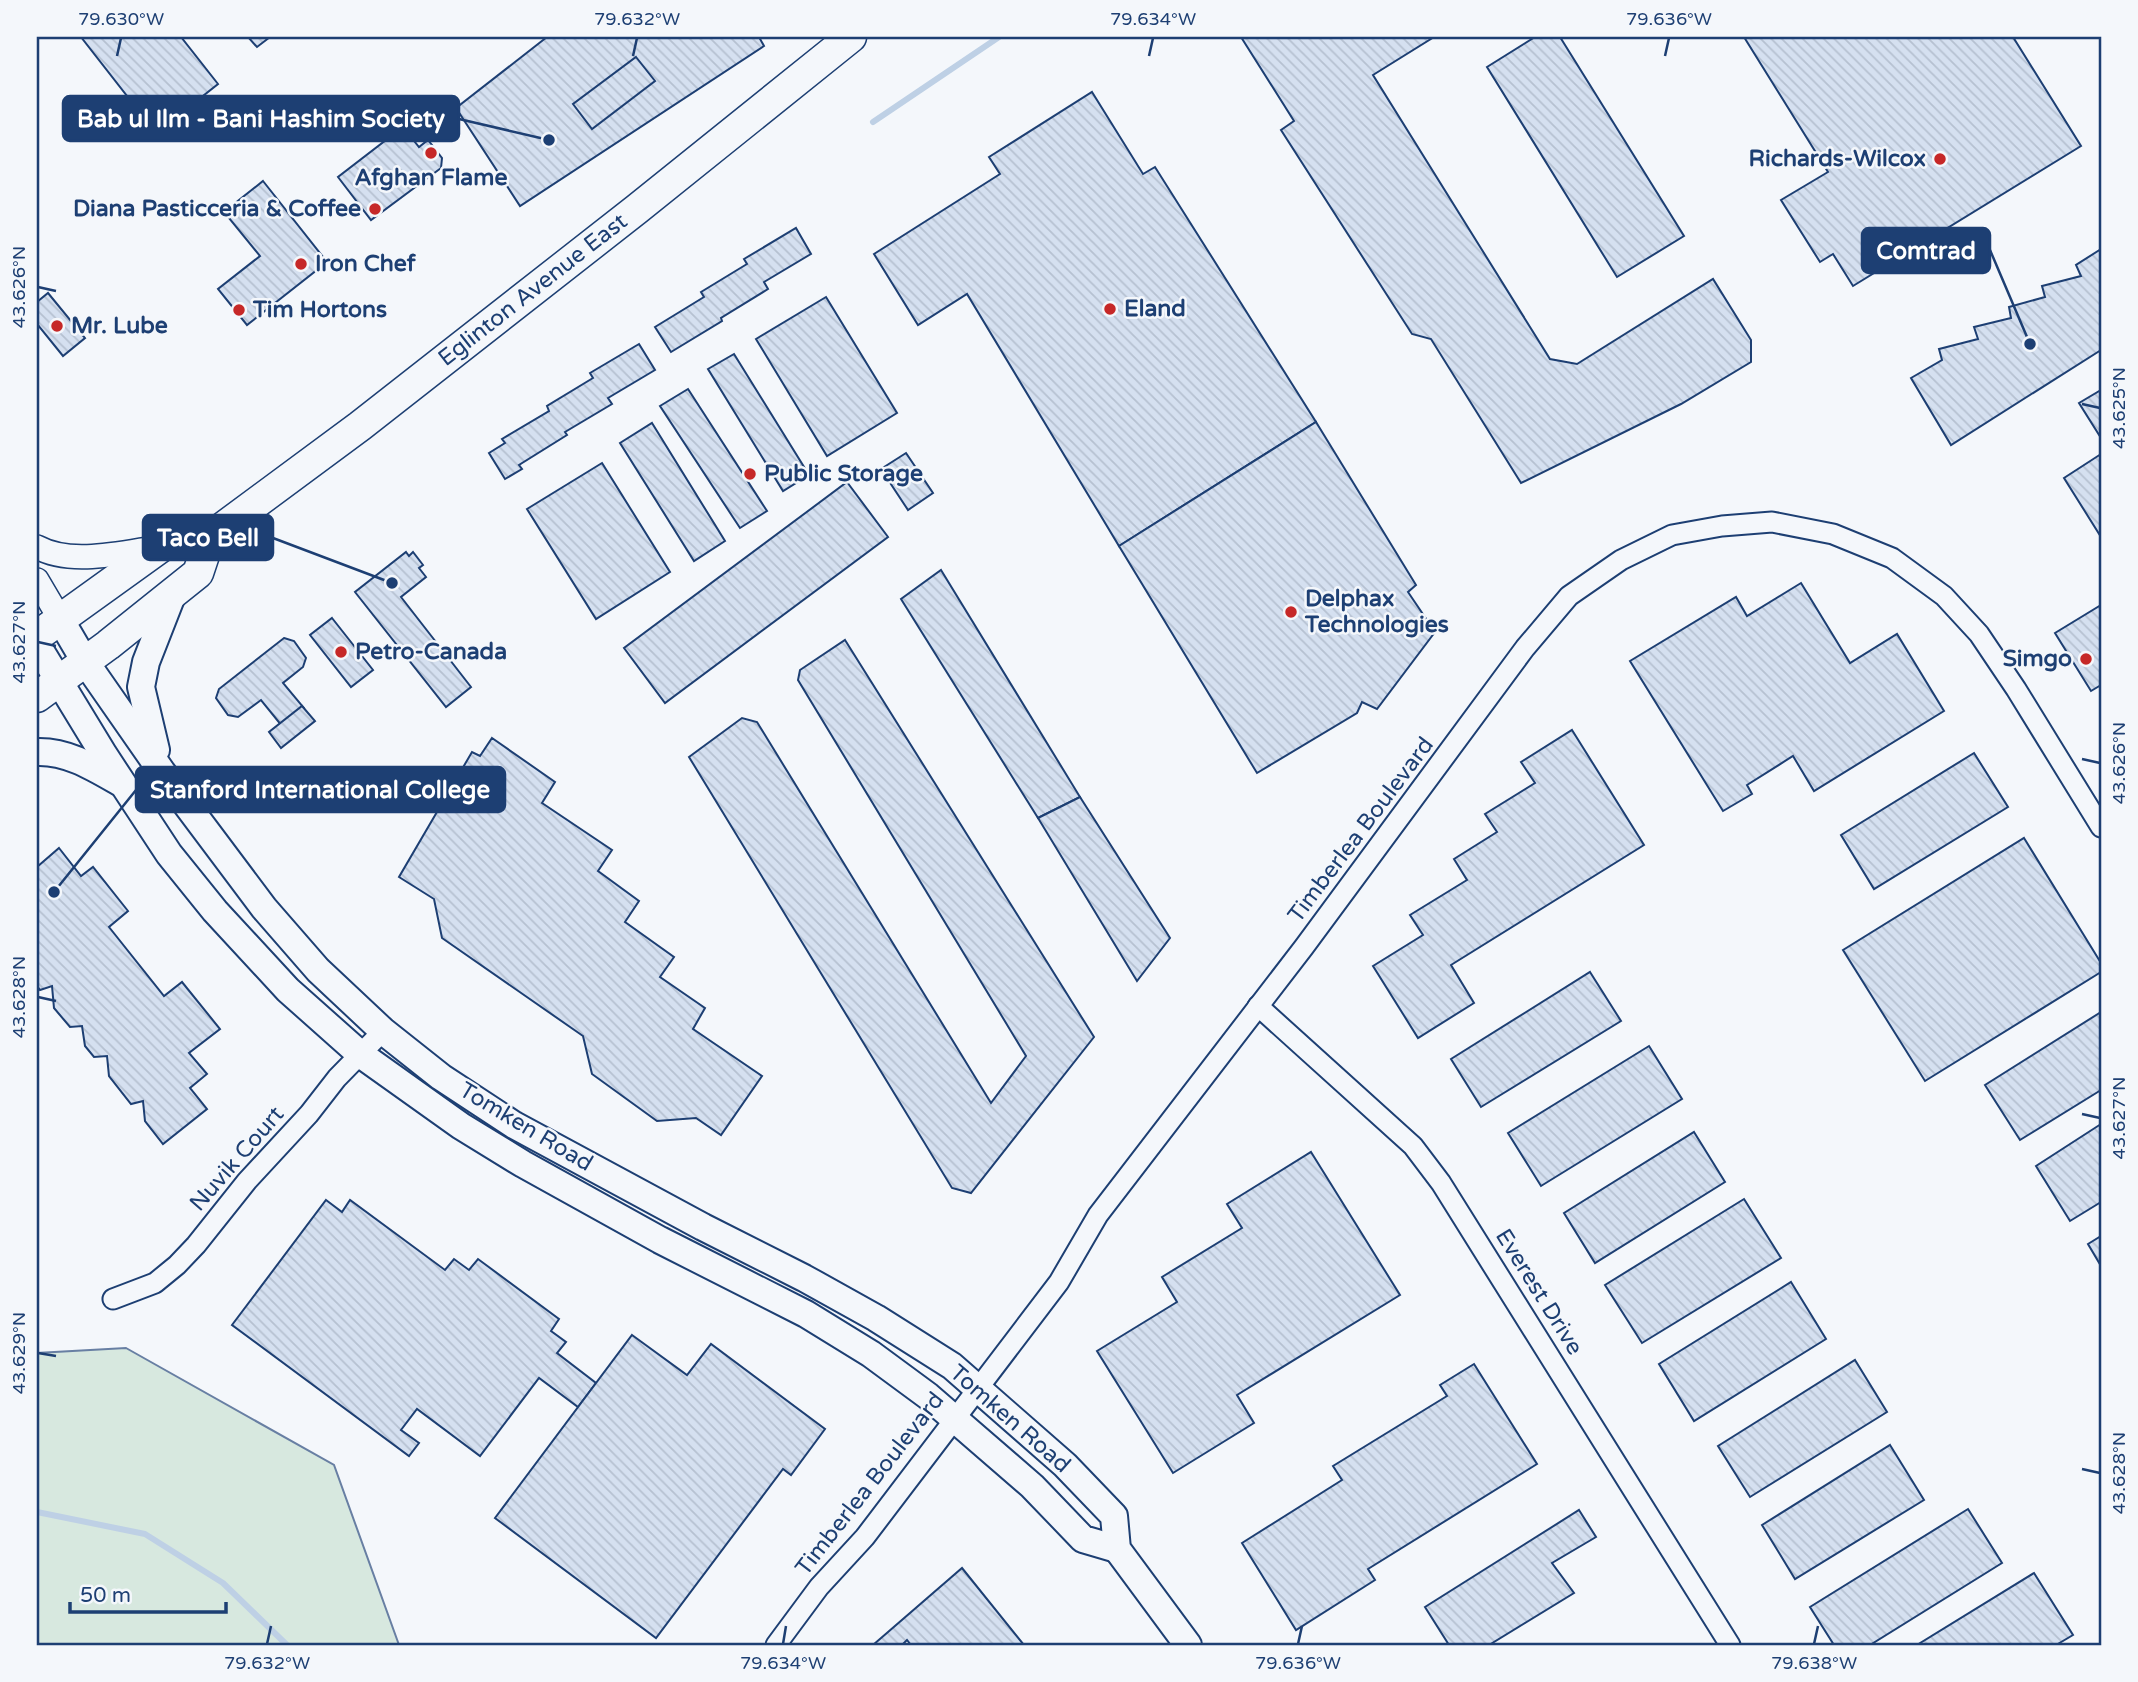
<svg xmlns="http://www.w3.org/2000/svg" width="2138" height="1682" viewBox="0 0 2138 1682" font-family="'Varela Round',sans-serif">
	<style>
		.grass { fill: #d7e8df; stroke: #687fa3; stroke-width: 2 }
		.lines { fill: none; stroke-linecap: round; stroke-linejoin: round }
		.stream { stroke: #bed0e5; stroke-width: 6 }
		.building { fill: url(#building-back-hatch); stroke: #1d3f73; stroke-width: 2 }
		.minor-casing { stroke: #1d3f73; stroke-width: 23 }
		.tertiary-casing { stroke: #1d3f73; stroke-width: 26 }
		.secondary-casing { stroke: #1d3f73; stroke-width: 30 }
		.primary-casing { stroke: #1d3f73; stroke-width: 33 }
		.minor { stroke: #f4f7fb; stroke-width: 19 }
		.tertiary { stroke: #f4f7fb; stroke-width: 23 }
		.secondary { stroke: #f4f7fb; stroke-width: 26 }
		.primary { stroke: #f4f7fb; stroke-width: 30 }
		.ticks { fill: none; stroke: #1d3f73; stroke-width: 2.5 }
		.poi-dot { fill: #c62828; stroke: #f4f7fb; stroke-width: 2.5 }
		.labels { text-anchor: middle; dominant-baseline: central; stroke-width: 5; stroke-linejoin: round; paint-order: stroke }
		.poi-label { font-size: 23px; font-weight: bold; fill: #1d3f73; stroke: #f4f7fb; text-anchor: start }
		.street-label { font-size: 23px; fill: #1d3f73; stroke: #f4f7fb }
		.leader { fill: none; stroke: #1d3f73; stroke-width: 2.5 }
		.callout-dot { fill: #1d3f73; stroke: #f4f7fb; stroke-width: 2.5 }
		.callout { fill: #1d3f73; stroke: #1d3f73; stroke-width: 2.5 }
		.callout-label { font-size: 24px; text-anchor: middle; font-weight: bold; fill: #fff }
		.neatline { fill: none; stroke: #1d3f73; stroke-width: 2.5 }
		.ticks-label { font-size: 18px; text-anchor: middle; fill: #1d3f73 }
	</style>
	<defs>
		<pattern id="building-back-hatch" width="6" height="6" patternUnits="userSpaceOnUse" patternTransform="scale(1.75)"><rect width="6" height="6" fill="#d5e0f0"/><path d="M-1 5l2 2M0 0l6 6M5-1l2 2" fill="none" stroke="#b6c1d1"/></pattern>
	</defs>
	<rect width="100%" height="100%" fill="#f4f7fb"/>
	<polygon class="grass" points="126,1348 334,1465 399,1645 37,1645 37,1353"/>
	<g class="lines">
		<g class="stream">
			<polyline points="873,122 999,37"/>
			<polyline points="37,1512 145,1534 223,1583 287,1645"/>
		</g>
	</g>
	<g class="building">
		<polygon points="81,37 181,37 218,84 156,133"/>
		<polygon points="248,37 270,37 257,47"/>
		<polygon points="547,37 759,37 764,46 520,206 456,108"/>
		<polygon points="1241,37 1434,37 1373,75 1550,359 1577,364 1713,279 1751,340 1751,362 1681,404 1521,483 1431,339 1412,334 1281,130 1294,121"/>
		<polygon points="1535,37 1560,37 1684,236 1617,277 1487,67"/>
		<polygon points="1744,37 2013,37 2081,146 1853,286 1833,254 1820,262 1781,200 1828,172"/>
		<polygon points="636,57 655,81 592,129 573,104"/>
		<polygon points="1092,92 1143,174 1155,167 1316,422 1119,546 967,294 918,325 874,254 1000,174 989,157"/>
		<polygon points="403,127 419,147 428,140 442,158 441,168 371,220 338,177"/>
		<polygon points="263,181 327,262 247,325 218,289 260,256 224,212"/>
		<polygon points="796,228 811,254 764,282 768,289 721,318 722,321 671,352 655,327 704,297 701,292 747,264 744,259"/>
		<polygon points="2101,249 2101,350 1951,445 1911,378 1942,360 1939,349 1978,339 1974,327 2011,318 2009,307 2045,297 2042,286 2081,276 2076,265"/>
		<polygon points="48,293 85,338 63,356 37,324 37,302"/>
		<polygon points="826,297 897,413 827,456 756,339"/>
		<polygon points="639,344 655,370 608,398 612,404 565,432 567,435 519,465 522,469 505,479 489,453 505,443 502,439 549,411 547,406 593,378 590,373"/>
		<polygon points="734,354 809,475 783,491 708,369"/>
		<polygon points="688,389 767,511 740,528 660,406"/>
		<polygon points="2101,390 2101,438 2079,403"/>
		<polygon points="1316,422 1416,585 1408,592 1435,632 1377,709 1362,702 1357,713 1257,773 1119,546"/>
		<polygon points="652,423 725,541 694,561 620,443"/>
		<polygon points="906,453 933,493 908,510 881,469"/>
		<polygon points="2101,454 2101,537 2064,478"/>
		<polygon points="602,463 670,572 596,619 527,509"/>
		<polygon points="847,482 888,537 665,703 624,648"/>
		<polygon points="406,552 409,556 413,552 423,565 419,568 426,577 401,597 471,687 446,707 355,592"/>
		<polygon points="941,570 1080,797 1038,818 901,599"/>
		<polygon points="1801,583 1850,663 1897,634 1944,711 1814,791 1793,756 1747,785 1752,794 1723,811 1630,661 1736,597 1747,616"/>
		<polygon points="2101,605 2101,685 2091,691 2055,633"/>
		<polygon points="332,618 373,670 351,687 310,635"/>
		<polygon points="284,638 294,641 306,658 303,667 283,683 304,708 282,726 261,700 238,717 228,715 216,698 219,689"/>
		<polygon points="845,640 1094,1037 971,1193 952,1188 689,757 742,718 757,722 991,1103 1026,1056 798,680 800,670"/>
		<polygon points="302,706 315,721 281,748 269,732"/>
		<polygon points="1572,730 1644,845 1451,965 1474,1003 1418,1038 1373,966 1423,935 1410,915 1467,880 1454,859 1497,832 1485,814 1535,783 1521,762"/>
		<polygon points="492,738 555,782 542,803 612,850 598,871 639,901 625,922 674,957 660,977 705,1008 693,1029 762,1076 721,1135 696,1118 657,1121 592,1074 583,1036 442,938 434,899 399,877 472,752 480,756"/>
		<polygon points="1974,753 2008,807 1874,889 1841,835"/>
		<polygon points="1080,797 1170,938 1137,981 1038,818"/>
		<polygon points="2024,838 2101,963 2101,972 1925,1081 1843,950"/>
		<polygon points="59,848 81,876 93,867 128,911 109,927 164,996 182,982 220,1029 189,1053 207,1074 190,1088 207,1109 163,1144 145,1121 143,1101 131,1104 109,1076 107,1056 94,1057 85,1046 82,1026 70,1027 54,1008 52,986 40,990 37,986 37,867"/>
		<polygon points="1590,972 1621,1021 1481,1107 1451,1059"/>
		<polygon points="2101,1012 2101,1090 2020,1140 1985,1085"/>
		<polygon points="1649,1046 1682,1099 1541,1186 1508,1133"/>
		<polygon points="2101,1124 2101,1202 2070,1221 2036,1166"/>
		<polygon points="1694,1132 1725,1182 1595,1263 1564,1213"/>
		<polygon points="1311,1152 1400,1295 1237,1395 1254,1423 1173,1473 1097,1351 1177,1302 1162,1277 1242,1228 1227,1204"/>
		<polygon points="1744,1199 1781,1258 1642,1343 1605,1285"/>
		<polygon points="326,1200 342,1212 350,1200 445,1270 454,1259 469,1270 478,1259 559,1319 551,1331 566,1342 557,1353 596,1383 578,1407 539,1378 480,1456 417,1409 401,1430 419,1443 409,1456 232,1325"/>
		<polygon points="2101,1236 2101,1266 2088,1244"/>
		<polygon points="1791,1282 1826,1339 1694,1421 1659,1364"/>
		<polygon points="632,1335 687,1375 711,1344 825,1429 791,1475 783,1469 656,1638 495,1518"/>
		<polygon points="1855,1360 1887,1412 1750,1497 1718,1446"/>
		<polygon points="1474,1364 1537,1464 1368,1569 1375,1580 1296,1630 1242,1543 1342,1480 1333,1466 1447,1396 1440,1385"/>
		<polygon points="1890,1445 1924,1500 1795,1579 1762,1525"/>
		<polygon points="1968,1509 2002,1563 1870,1645 1834,1645 1810,1607"/>
		<polygon points="1579,1510 1596,1537 1552,1563 1574,1593 1489,1645 1449,1645 1425,1607"/>
		<polygon points="962,1568 1024,1645 911,1645 907,1640 902,1645 873,1645"/>
		<polygon points="2034,1573 2073,1635 2056,1645 1917,1645"/>
	</g>
	<g class="lines">
		<g class="minor-casing">
			<g id="minor">
				<polyline points="1258,1006 1413,1146 1441,1183 1730,1645"/>
				<polyline points="113,1299 155,1283 177,1265 196,1245 247,1181 309,1114 337,1078 383,1031"/>
				<polyline points="776,1645 819,1587 865,1537 1059,1282 1098,1215 1304,947 1525,648 1569,596 1621,560 1672,535 1722,526 1772,522 1833,534 1892,558 1944,596 1979,634 2016,689 2101,827"/>
			</g>
		</g>
		<g class="tertiary-casing">
			<g id="tertiary">
				<path d="M37,547C72,566 120,552 158,548"/>
				<polyline points="37,580 60,619"/>
			</g>
		</g>
		<g class="secondary-casing">
			<g id="secondary">
				<polyline points="60,619 84,660 162,772 264,908 318,970 383,1031 441,1077 514,1125 703,1227 804,1278 876,1318 952,1366 1065,1465 1114,1516 1117,1549 1188,1645"/>
				<polyline points="37,645 104,755 169,854 215,911 288,990 360,1054 461,1126 523,1164 660,1240 806,1314 871,1354 928,1396 1032,1486 1083,1539 1117,1549"/>
				<polyline points="156,750 141,687 146,662 173,593"/>
				<path d="M37,752C67,751 93,767 119,782"/>
			</g>
		</g>
		<g class="primary-casing">
			<g id="primary">
				<polyline points="37,636 176,536 210,537"/>
				<polyline points="37,697 108,645 198,573 210,537 360,426 637,209 851,37"/>
			</g>
		</g>
		<use href="#minor" class="minor"/>
		<use href="#tertiary" class="tertiary"/>
		<use href="#secondary" class="secondary"/>
		<use href="#primary" class="primary"/>
	</g>
	<path class="ticks" d="M117,56L121,38M633,56L637,38M1149,56L1153,38M1665,56L1669,38M38,287L56,291M2082,404L2100,408M38,642L56,646M2082,759L2100,763M38,997L56,1001M2082,1114L2100,1118M38,1353L56,1356M2082,1469L2100,1473M267,1644L271,1626M783,1644L786,1626M1298,1644L1302,1626M1814,1644L1818,1626"/>
	<g class="poi-dot">
		<circle cx="431" cy="153" r="7"/>
		<circle cx="1940" cy="159" r="7"/>
		<circle cx="375" cy="209" r="7"/>
		<circle cx="301" cy="264" r="7"/>
		<circle cx="1110" cy="309" r="7"/>
		<circle cx="239" cy="310" r="7"/>
		<circle cx="57" cy="326" r="7"/>
		<circle cx="750" cy="474" r="7"/>
		<circle cx="1291" cy="612" r="7"/>
		<circle cx="341" cy="652" r="7"/>
		<circle cx="2086" cy="659" r="7"/>
	</g>
	<g class="labels">
		<g class="poi-label">
			<text x="1926" y="159" text-anchor="end">Richards-Wilcox</text>
			<text x="431" y="178" text-anchor="middle">Afghan Flame</text>
			<text x="361" y="209" text-anchor="end">Diana Pasticceria &amp; Coffee</text>
			<text x="315" y="264">Iron Chef</text>
			<text x="1124" y="309">Eland</text>
			<text x="253" y="310">Tim Hortons</text>
			<text x="71" y="326">Mr. Lube</text>
			<text x="764" y="474">Public Storage</text>
			<text x="1305" y="599">Delphax<tspan x="1305" dy="26">Technologies</tspan></text>
			<text x="355" y="652">Petro-Canada</text>
			<text x="2072" y="659" text-anchor="end">Simgo</text>
		</g>
		<g class="street-label">
			<text transform="translate(533 290) rotate(-38)">Eglinton Avenue East</text>
			<text transform="translate(1361 830) rotate(-53)">Timberlea Boulevard</text>
			<text transform="translate(526 1127) rotate(31)">Tomken Road</text>
			<text transform="translate(237 1159) rotate(-49)">Nuvik Court</text>
			<text transform="translate(1539 1292) rotate(58)">Everest Drive</text>
			<text transform="translate(1010 1419) rotate(41)">Tomken Road</text>
			<text transform="translate(870 1484) rotate(-52)">Timberlea Boulevard</text>
		</g>
	</g>
	<path class="leader" d="M549 140L459 119M2030 344L1990 250M392 583L273 538M54 892L136 790"/>
	<g class="callout-dot">
		<circle cx="549" cy="140" r="7"/>
		<circle cx="2030" cy="344" r="7"/>
		<circle cx="392" cy="583" r="7"/>
		<circle cx="54" cy="892" r="7"/>
	</g>
	<g class="callout">
		<rect x="63" y="96" width="396" height="45" rx="7"/>
		<rect x="1862" y="228" width="128" height="45" rx="7"/>
		<rect x="143" y="515" width="130" height="45" rx="7"/>
		<rect x="136" y="767" width="369" height="45" rx="7"/>
	</g>
	<g class="callout-label">
		<text x="261" y="127">Bab ul Ilm - Bani Hashim Society</text>
		<text x="1926" y="259">Comtrad</text>
		<text x="208" y="546">Taco Bell</text>
		<text x="320" y="798">Stanford International College</text>
	</g>
	<rect width="2138" height="1682" fill="none" stroke="#f4f7fb" stroke-width="77"/>
	<path d="M70 1602v10h156v-10" fill="none" stroke="#1d3f73" stroke-width="3.5"/>
	<text x="80" y="1602" font-size="21" fill="#1d3f73" stroke="#f4f7fb" stroke-width="5" paint-order="stroke">50 m</text>
	<rect x="38" y="38" width="2062" height="1606" class="neatline"/>
	<g class="ticks-label">
		<text x="121" y="25">79.630°W</text>
		<text x="637" y="25">79.632°W</text>
		<text x="1153" y="25">79.634°W</text>
		<text x="1669" y="25">79.636°W</text>
		<text transform="translate(19 287) rotate(-90)" y="6">43.626°N</text>
		<text transform="translate(2119 408) rotate(-90)" y="6">43.625°N</text>
		<text transform="translate(19 642) rotate(-90)" y="6">43.627°N</text>
		<text transform="translate(2119 763) rotate(-90)" y="6">43.626°N</text>
		<text transform="translate(19 997) rotate(-90)" y="6">43.628°N</text>
		<text transform="translate(2119 1118) rotate(-90)" y="6">43.627°N</text>
		<text transform="translate(19 1353) rotate(-90)" y="6">43.629°N</text>
		<text transform="translate(2119 1473) rotate(-90)" y="6">43.628°N</text>
		<text x="267" y="1669">79.632°W</text>
		<text x="783" y="1669">79.634°W</text>
		<text x="1298" y="1669">79.636°W</text>
		<text x="1814" y="1669">79.638°W</text>
	</g>
</svg>
